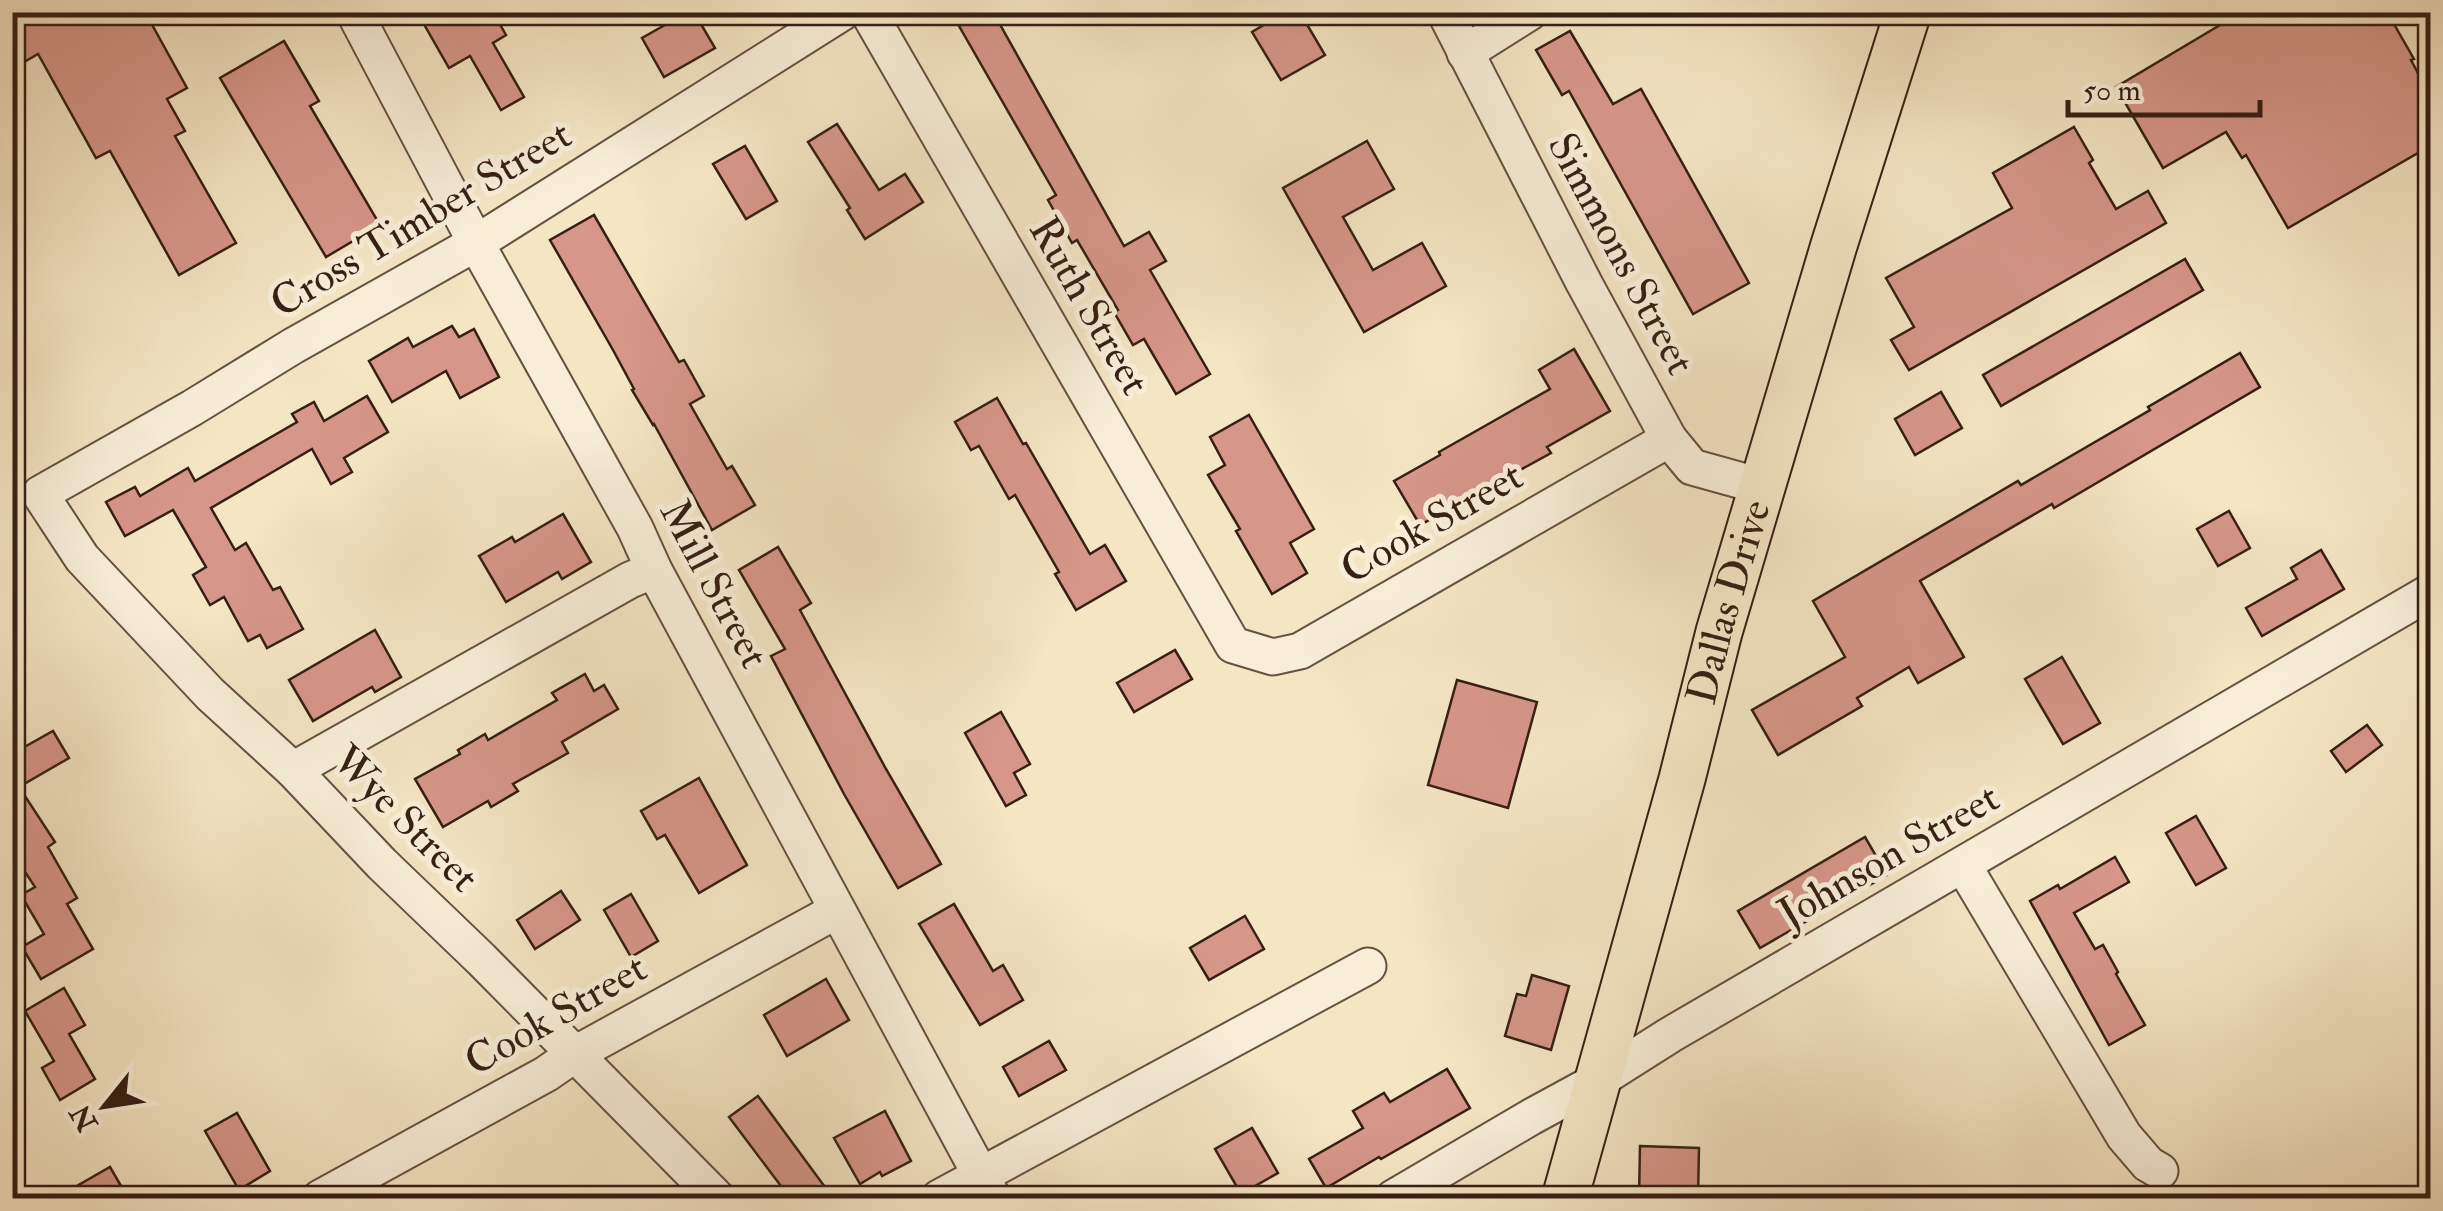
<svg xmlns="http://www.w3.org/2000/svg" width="2443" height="1211" viewBox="0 0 2443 1211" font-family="'IM FELL Double Pica',serif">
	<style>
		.building { fill: #d69688; stroke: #361f13; stroke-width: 2.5 }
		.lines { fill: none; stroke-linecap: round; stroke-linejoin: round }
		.minor-casing { stroke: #66503f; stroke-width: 39 }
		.major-casing { stroke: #361f13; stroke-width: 49 }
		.minor { stroke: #f8eed8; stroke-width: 35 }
		.major { stroke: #f4e5c3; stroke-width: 45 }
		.labels { text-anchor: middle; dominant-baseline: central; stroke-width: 10; stroke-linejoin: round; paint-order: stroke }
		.street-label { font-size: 42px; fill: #361f13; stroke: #f8eed8 }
	</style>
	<rect width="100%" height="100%" fill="#f4e5c3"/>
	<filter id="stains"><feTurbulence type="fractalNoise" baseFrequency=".002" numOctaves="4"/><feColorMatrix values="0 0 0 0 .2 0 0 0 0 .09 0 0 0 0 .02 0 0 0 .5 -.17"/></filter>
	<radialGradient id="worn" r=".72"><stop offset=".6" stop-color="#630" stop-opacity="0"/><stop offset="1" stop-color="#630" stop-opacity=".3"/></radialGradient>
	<g class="building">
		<polygon points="12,12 145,12 187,88 167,99 185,131 175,136 236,243 179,275 110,151 96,158 38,54 12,69"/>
		<polygon points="417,12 493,12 506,35 493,43 524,97 501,110 470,56 449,68"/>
		<polygon points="688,12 694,12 715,48 664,77 642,38"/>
		<polygon points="951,12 993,12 1124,246 1149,232 1166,261 1150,270 1210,374 1176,394 1144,339 1133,345 1114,312 1118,310 1077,240 1072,243 1048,200 1056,195"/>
		<polygon points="2242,12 2387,12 2414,59 2411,60 2430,96 2430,146 2288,228 2246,155 2242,158 2226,132 2163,168 2116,87"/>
		<polygon points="1282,14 1288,24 1302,16 1325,55 1281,80 1252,32"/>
		<polygon points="1570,31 1613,104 1641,89 1749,283 1693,314 1569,91 1562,95 1536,50"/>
		<polygon points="284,41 319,101 310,106 380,225 326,257 220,78"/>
		<polygon points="837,124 879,190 905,174 923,202 865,239 847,210 850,208 808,142"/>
		<polygon points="2074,127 2093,160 2089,163 2116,209 2148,191 2166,223 1909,370 1891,340 1914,327 1886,278 2012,208 1993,173"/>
		<polygon points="1367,141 1394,189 1343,217 1373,270 1422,243 1446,286 1364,332 1283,188"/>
		<polygon points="745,146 777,201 746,219 713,164"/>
		<polygon points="594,215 679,362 684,360 704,396 690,404 727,469 732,466 755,505 712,530 654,424 653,425 632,390 634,389 613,350 550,240"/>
		<polygon points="2185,259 2203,290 2001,406 1983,375"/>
		<polygon points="452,326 459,337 474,329 499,377 460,398 446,371 392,402 369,361 408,338 413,347"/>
		<polygon points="1574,349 1610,411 1547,447 1551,453 1420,525 1394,481 1440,455 1439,452 1550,389 1539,370"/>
		<polygon points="2240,353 2260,387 2054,508 2052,504 1920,581 1964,657 1918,683 1909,667 1857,698 1862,706 1778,755 1752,710 1845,657 1813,601 2018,481 2021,485 2150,410 2148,407"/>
		<polygon points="1941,392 1962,428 1915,455 1895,419"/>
		<polygon points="367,396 388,432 344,458 352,472 331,484 312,449 211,508 235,550 246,543 273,590 280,587 303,629 267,648 260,635 248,641 224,597 210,605 193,575 206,567 173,510 125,536 106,502 135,487 140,496 188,468 195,481 297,422 292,414 314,402 324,421"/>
		<polygon points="997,398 1023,444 1026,443 1090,554 1105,545 1126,581 1076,610 1055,574 1059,572 1015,495 1009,499 979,446 971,450 955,422"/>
		<polygon points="1249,415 1314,529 1290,543 1307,573 1272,594 1236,531 1240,529 1208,475 1225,465 1210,437"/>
		<polygon points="2229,511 2250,548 2218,566 2197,529"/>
		<polygon points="563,514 591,562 562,579 558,572 506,602 479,556 512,537 515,542"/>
		<polygon points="778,547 811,603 800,610 886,769 941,864 898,888 844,794 771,656 785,649 739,570"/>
		<polygon points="2321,550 2344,589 2262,636 2246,608 2297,579 2291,568"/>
		<polygon points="375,630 401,677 375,692 372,687 313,721 289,680"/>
		<polygon points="1175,650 1192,679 1134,712 1117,683"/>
		<polygon points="2062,657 2100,723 2063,744 2025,679"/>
		<polygon points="585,674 594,691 604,685 618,709 562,742 568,753 513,784 518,791 491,807 488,801 443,827 415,779 460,754 458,750 485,734 488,740 557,700 552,693"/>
		<polygon points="1457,680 1537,702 1508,808 1428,785"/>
		<polygon points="1001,712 1030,764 1014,773 1026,795 1006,806 965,733"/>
		<polygon points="2367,725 2382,745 2346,772 2331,751"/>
		<polygon points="53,731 69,758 19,787 55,842 48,847 77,898 67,904 93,949 41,979 22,947 44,934 21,895 35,887 12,852 12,754"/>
		<polygon points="699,778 747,865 699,893 665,835 657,839 641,811"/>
		<polygon points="2196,816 2226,868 2196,885 2166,833"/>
		<polygon points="1865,837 1887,875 1760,948 1738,911"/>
		<polygon points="2115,857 2129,882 2074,913 2095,949 2103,945 2118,972 2116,974 2145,1025 2109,1045 2030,901 2058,885 2060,889"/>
		<polygon points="561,891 580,920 535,949 517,920"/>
		<polygon points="631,894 658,941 631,957 604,910"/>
		<polygon points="954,904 993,971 1003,965 1023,1000 980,1025 919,924"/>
		<polygon points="1245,916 1264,949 1209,980 1190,948"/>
		<polygon points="1532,975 1569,986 1551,1050 1505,1036 1517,994 1526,996"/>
		<polygon points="826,979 849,1020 787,1056 764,1015"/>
		<polygon points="64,988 85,1025 69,1034 95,1079 60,1100 42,1068 54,1061 25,1011"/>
		<polygon points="1049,1041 1066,1070 1019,1096 1003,1067"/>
		<polygon points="1447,1069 1470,1108 1381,1159 1379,1157 1326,1188 1309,1159 1363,1128 1353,1111 1384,1093 1390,1102"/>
		<polygon points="758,1096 833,1198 790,1198 729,1117"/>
		<polygon points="885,1111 911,1161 882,1176 880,1172 860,1184 834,1138"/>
		<polygon points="237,1113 270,1171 239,1190 205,1131"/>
		<polygon points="1252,1128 1278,1173 1241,1194 1215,1149"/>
		<polygon points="1640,1146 1699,1148 1698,1198 1639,1198"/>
		<polygon points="110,1167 128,1198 56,1198"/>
	</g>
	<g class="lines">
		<g class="minor-casing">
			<g id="minor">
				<polyline points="354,12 476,243 635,528 654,570 993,1198"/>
				<polyline points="868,12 1233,645 1273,657 1300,651 1669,439"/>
				<polyline points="1445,12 1584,283 1669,439 1692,467 1764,487"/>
				<polyline points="1465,53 1530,12"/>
				<polyline points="293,770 630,580 654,570"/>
				<polyline points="1963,865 2124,1136 2148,1164 2160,1171"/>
				<polyline points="320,1198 546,1074 575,1054 836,911"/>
				<polyline points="717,1198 481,959 382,864 293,770 210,694 82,558 40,494 192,408 293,346 476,243 843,12"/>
				<polyline points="939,1198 1368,966"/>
				<polyline points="1393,1198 1531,1117 1599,1080 1670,1035 2430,592"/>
			</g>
		</g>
		<g class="major-casing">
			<g id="major">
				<path id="s1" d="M1565,1198L1682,779L1719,632L1834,245L1908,12"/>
			</g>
		</g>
		<use href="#minor" class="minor"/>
		<use href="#major" class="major"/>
	</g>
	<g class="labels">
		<g class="street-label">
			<text transform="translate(421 219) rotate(-31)">Cross Timber Street</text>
			<text transform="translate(1621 254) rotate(62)">Simmons Street</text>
			<text transform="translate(1089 306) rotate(60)">Ruth Street</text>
			<text transform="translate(1432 523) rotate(-30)">Cook Street</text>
			<text transform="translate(714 584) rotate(62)">Mill Street</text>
			<text stroke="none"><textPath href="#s1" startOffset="618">Dallas Drive</textPath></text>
			<text transform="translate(405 819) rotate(45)">Wye Street</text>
			<text transform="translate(1889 856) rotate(-30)">Johnson Street</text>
			<text transform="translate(556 1015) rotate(-30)">Cook Street</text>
		</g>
	</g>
	<rect width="2443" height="1211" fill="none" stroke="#f4e5c3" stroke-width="50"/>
	<rect x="15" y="15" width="2413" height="1181" fill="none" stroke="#361f13" stroke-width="5"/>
	<rect x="25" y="25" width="2393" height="1161" fill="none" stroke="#361f13" stroke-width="2.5"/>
	<g transform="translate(105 1106) rotate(240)" stroke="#f8eed8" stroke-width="8" paint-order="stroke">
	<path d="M0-8L18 38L0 25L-18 38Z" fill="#361f13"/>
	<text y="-15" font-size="28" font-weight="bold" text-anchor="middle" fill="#361f13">N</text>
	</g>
	<path d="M2068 100v15h192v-15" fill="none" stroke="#361f13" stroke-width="5"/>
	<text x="2083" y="100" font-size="30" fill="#361f13" stroke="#f8eed8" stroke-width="8" paint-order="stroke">50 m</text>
	<rect width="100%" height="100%" filter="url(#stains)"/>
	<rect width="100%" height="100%" fill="url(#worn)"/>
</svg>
